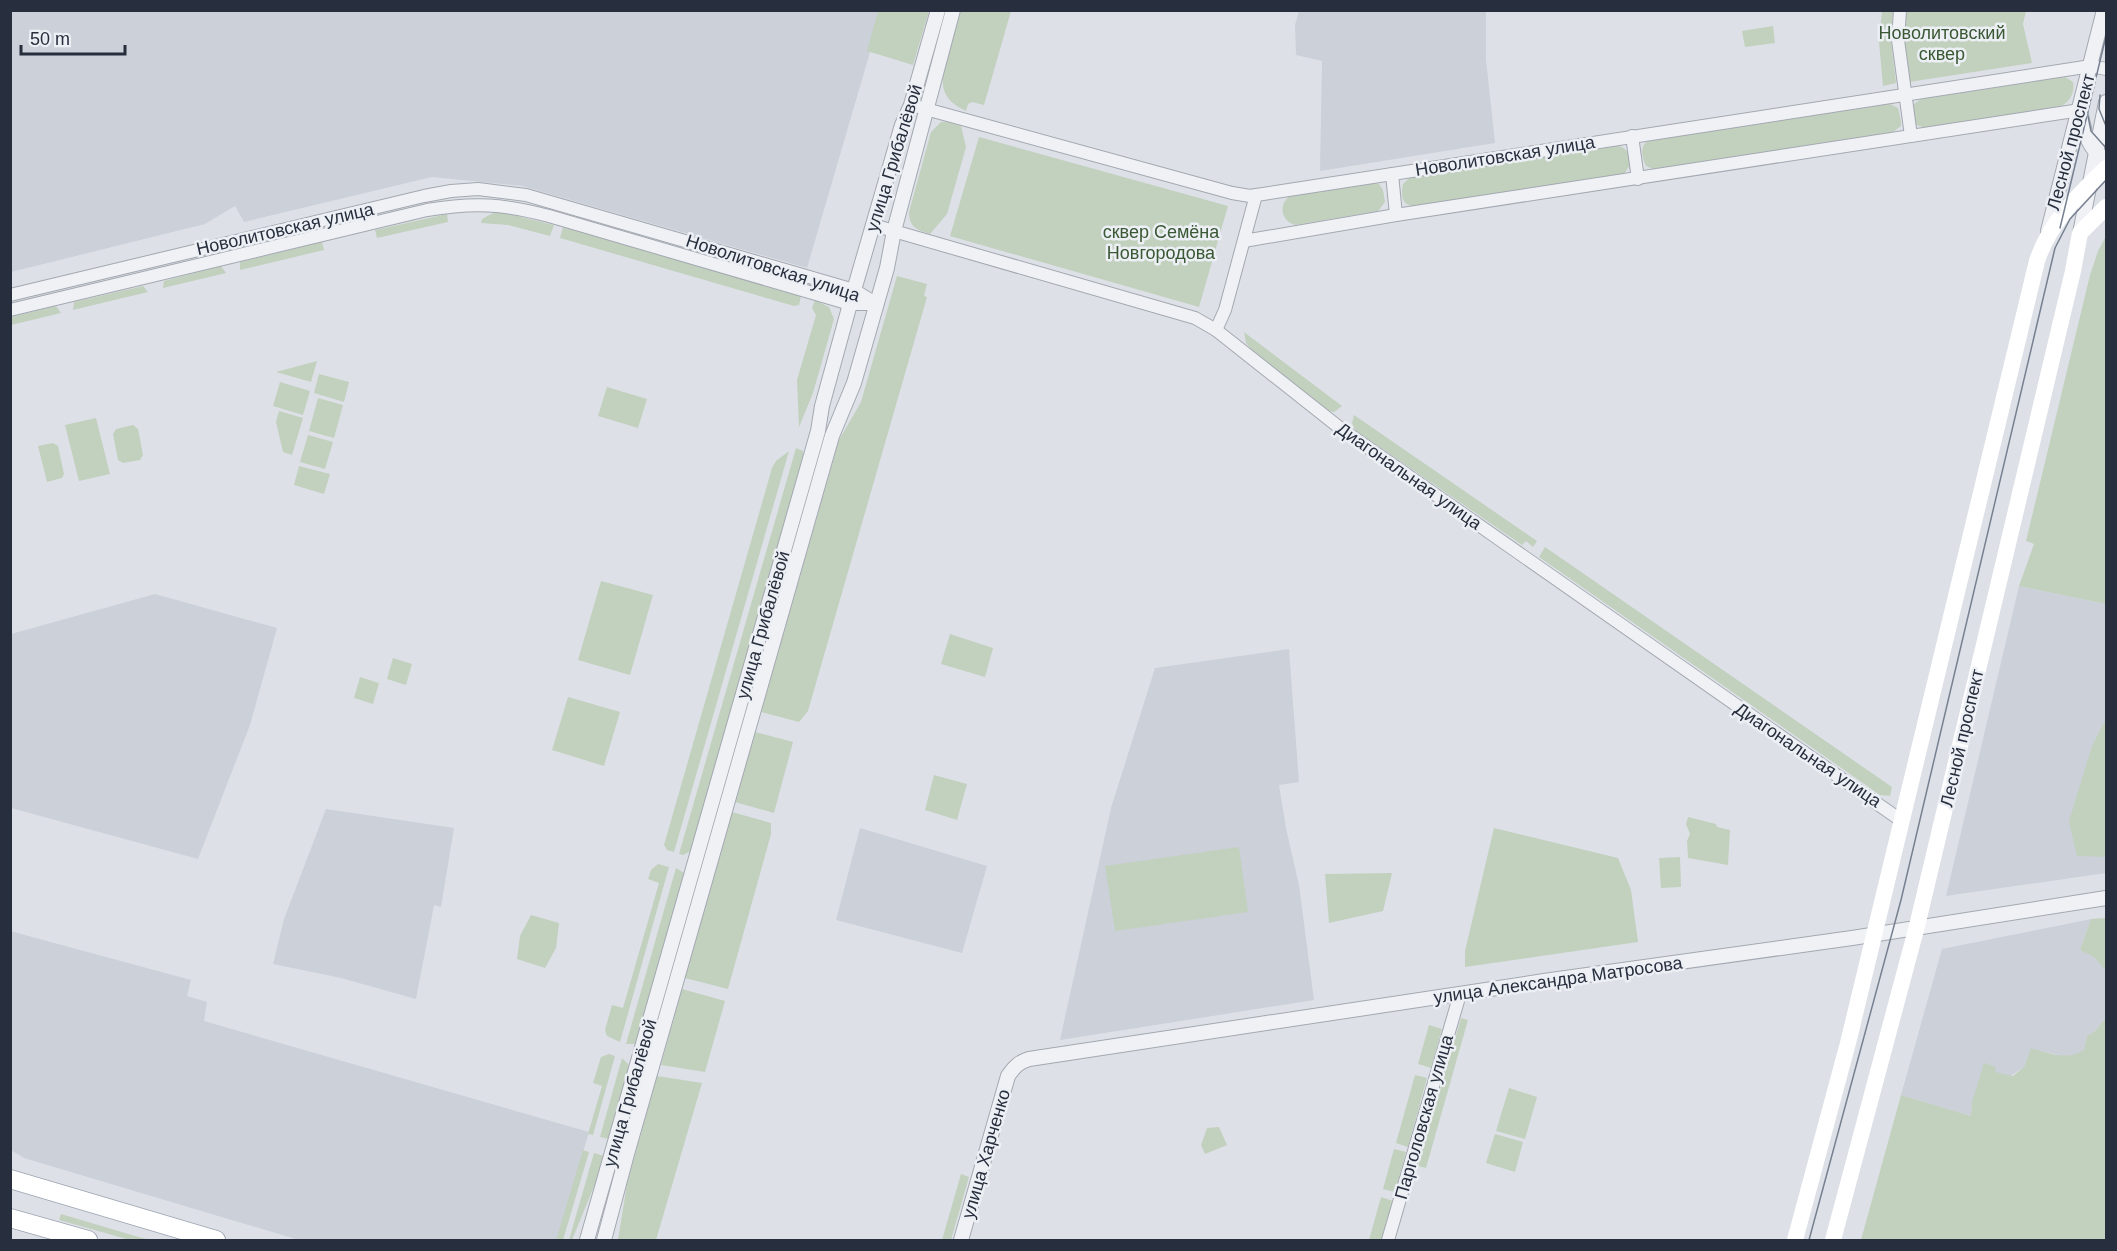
<svg xmlns="http://www.w3.org/2000/svg" width="2117" height="1251" viewBox="0 0 2117 1251" font-family="Arial,sans-serif">
	<style>
		.built { fill: #cbd0d9 }
		.green { fill: #c2d0be }
		.lines { fill: none; stroke-linecap: round; stroke-linejoin: round }
		.minor-casing { stroke: #a3a8b1; stroke-width: 14 }
		.tertiary-casing { stroke: #a3a8b1; stroke-width: 16 }
		.primary-casing { stroke: #9da5b2; stroke-width: 20 }
		.minor { stroke: #f0f1f5; stroke-width: 12 }
		.tertiary { stroke: #f0f1f5; stroke-width: 14 }
		.secondary { stroke: #fff; stroke-width: 16 }
		.primary { stroke: #fff; stroke-width: 18 }
		.tram { stroke: #778090; stroke-width: 1.5 }
		.labels { text-anchor: middle; dominant-baseline: central; stroke-width: 5; stroke-linejoin: round; paint-order: stroke }
		.park-label { font-size: 18px; fill: #3a5834; stroke: #eceff4 }
		.street-label { font-size: 18px; fill: #272e3d; stroke: #eceff4 }
	</style>
	<rect width="100%" height="100%" fill="#dde1e7"/>
	<g class="built">
		<polygon points="10,11 882,11 807,268 522,186 432,177 244,222 235,206 205,224 11,272"/>
		<polygon points="1299,11 1486,11 1486,60 1495,143 1320,171 1322,61 1296,55 1295,25"/>
		<polygon points="2019,586 2106,604 2106,873 1946,896"/>
		<polygon points="155,594 277,628 250,725 198,859 11,808 11,634"/>
		<polygon points="1289,649 1299,782 1279,785 1286,828 1299,885 1314,1000 1060,1040 1111,808 1155,668"/>
		<polygon points="326,809 454,828 441,907 434,905 416,999 341,978 273,964 284,919"/>
		<polygon points="860,828 987,866 962,953 836,920"/>
		<polygon points="2091,919 2080,950 2095,958 2106,971 2106,1018 2095,1031 2087,1036 2084,1050 2078,1054 2065,1056 2031,1049 2024,1067 1972,1102 1971,1116 1901,1095 1942,949"/>
		<polygon points="10,931 191,980 187,996 207,1002 204,1021 589,1132 557,1240 299,1240 24,1158 11,1150"/>
	</g>
	<g class="green">
		<polygon points="878,11 929,11 913,65 867,51"/>
		<path d="M961,11H1011L984,105L972,102L968,104L966,111C936,97 941,79 949,52C953,38 957,24 961,11Z"/>
		<polygon points="1882,11 1893,11 1891,41 1896,83 1883,86 1879,42"/>
		<polygon points="1907,11 2026,11 2023,24 2032,63 1909,82 1902,28"/>
		<polygon points="1773,26 1775,43 1745,47 1742,31"/>
		<path d="M2065,77L2073,82C2075,92 2070,102 2061,106L1926,128L1916,125L1913,120L1914,104L1921,99Z"/>
		<path d="M1890,104L1898,108L1901,121V126L1893,132L1653,169L1646,166C1642,158 1639,146 1648,141Z"/>
		<path d="M941,122H947L961,126L966,147L947,214L930,234C917,230 909,227 909,212L931,132Z"/>
		<polygon points="979,137 1228,206 1199,307 950,236"/>
		<path d="M1619,146C1629,149 1629,156 1630,165L1624,174L1412,206C1401,204 1401,194 1403,184L1410,177Z"/>
		<path d="M1375,183L1379,184L1383,190L1385,202L1378,211L1295,225C1281,221 1278,204 1290,196Z"/>
		<polygon points="497,211 554,225 550,236 508,225 481,223 482,219"/>
		<polygon points="447,214 448,222 377,238 375,230"/>
		<polygon points="563,227 801,296 799,305 794,306 560,238"/>
		<polygon points="2106,236 2106,604 2019,586 2034,544 2026,541 2090,275 2098,251"/>
		<polygon points="322,242 324,250 240,270 240,262"/>
		<polygon points="221,266 226,273 163,288 164,281"/>
		<polygon points="897,276 927,284 924,296 927,297 808,711 799,722 761,712 839,440 861,402"/>
		<polygon points="143,286 148,292 73,310 74,302"/>
		<polygon points="815,300 829,307 834,319 813,393 799,427 797,380 816,315 812,308"/>
		<polygon points="56,306 61,313 11,325 11,317"/>
		<polygon points="1244,332 1342,406 1334,412 1329,411 1252,350 1246,343"/>
		<polygon points="317,361 311,382 276,372"/>
		<polygon points="319,374 349,382 344,402 314,393"/>
		<polygon points="280,382 310,391 303,415 273,406"/>
		<polygon points="607,387 647,399 638,428 598,416"/>
		<polygon points="318,398 343,405 334,438 309,431"/>
		<polygon points="279,411 303,418 292,455 283,452 276,422"/>
		<polygon points="1354,415 1537,541 1533,547 1526,541 1522,545 1355,430 1352,423"/>
		<polygon points="96,418 110,474 79,481 65,425"/>
		<polygon points="133,425 138,429 143,455 140,460 123,463 118,460 113,434 116,429"/>
		<polygon points="308,435 333,442 325,469 300,462"/>
		<polygon points="53,443 58,446 64,474 62,478 47,482 38,446"/>
		<polygon points="796,448 803,451 803,456 691,851 683,855 679,854"/>
		<polygon points="789,451 674,852 667,850 664,845 772,468 776,461"/>
		<polygon points="299,466 330,474 324,494 294,485"/>
		<polygon points="1545,547 1892,787 1890,796 1880,795 1539,557"/>
		<polygon points="601,581 653,595 630,675 578,660"/>
		<polygon points="950,634 993,648 985,677 941,664"/>
		<polygon points="393,658 412,664 406,685 387,679"/>
		<polygon points="360,677 379,683 373,704 354,698"/>
		<polygon points="568,697 620,712 604,766 552,750"/>
		<polygon points="2106,719 2106,857 2077,856 2069,821 2092,746"/>
		<polygon points="755,732 793,742 774,813 735,802"/>
		<polygon points="934,775 967,784 957,820 925,810"/>
		<polygon points="732,812 771,823 771,834 728,989 685,978"/>
		<polygon points="1688,817 1716,824 1717,827 1730,830 1728,865 1688,858 1687,841 1690,834 1686,824"/>
		<polygon points="1494,828 1618,858 1631,890 1638,942 1465,967 1465,951"/>
		<polygon points="1239,847 1248,912 1115,931 1105,866"/>
		<polygon points="1680,857 1681,887 1661,888 1659,858"/>
		<polygon points="658,864 669,867 620,1042 607,1036 605,1030 612,1005 623,1008 659,883 648,879 651,870"/>
		<polygon points="676,868 684,873 637,1041 634,1044 626,1044"/>
		<polygon points="1392,873 1383,911 1329,923 1325,874"/>
		<polygon points="531,915 559,923 556,948 545,968 517,959 520,936"/>
		<polygon points="2106,918 2106,971 2095,958 2080,950 2091,919"/>
		<polygon points="682,989 725,1001 705,1072 661,1065"/>
		<polygon points="1461,1018 1468,1020 1426,1168 1418,1166"/>
		<path d="M2106,1018V1240H1861L1901,1095L1971,1116L1972,1102L1984,1063L1996,1067L1995,1072L2013,1076L2024,1067L2031,1048C2049,1053 2067,1061 2084,1050L2087,1036L2095,1031Z"/>
		<polygon points="1429,1025 1442,1029 1431,1068 1418,1064"/>
		<polygon points="609,1054 615,1056 593,1135 588,1134 602,1086 593,1083 601,1057"/>
		<polygon points="622,1058 628,1064 629,1069 609,1139 600,1137"/>
		<polygon points="1415,1075 1427,1078 1408,1147 1396,1143"/>
		<polygon points="657,1076 702,1083 656,1240 618,1240 627,1184"/>
		<polygon points="1509,1088 1537,1097 1525,1139 1496,1131"/>
		<polygon points="1219,1127 1227,1145 1205,1154 1201,1145 1207,1128"/>
		<polygon points="1495,1134 1523,1142 1515,1172 1486,1163"/>
		<polygon points="1394,1149 1406,1152 1395,1192 1383,1189"/>
		<polygon points="583,1150 589,1152 563,1240 556,1240"/>
		<polygon points="594,1153 604,1156 597,1179 572,1240 569,1240"/>
		<polygon points="961,1174 969,1177 951,1240 942,1240"/>
		<polygon points="1381,1197 1393,1201 1381,1240 1369,1240"/>
		<polygon points="61,1214 142,1238 155,1240 130,1240 59,1220"/>
	</g>
	<g class="lines">
		<g class="minor-casing">
			<g id="minor">
				<polyline points="1900,10 1898,40 1911,136"/>
				<polyline points="911,105 1232,193 1250,196 2091,66 2106,69"/>
				<polyline points="1632,136 1638,179"/>
				<polyline points="1392,174 1396,215"/>
				<polyline points="873,225 1195,318 1216,330 1340,428 1902,821"/>
				<polyline points="1244,241 1396,215 2080,110"/>
				<polyline points="10,295 424,196 451,191 478,189 526,195 854,290 877,304"/>
				<path d="M10,310L427,210C475,202 503,204 549,216L850,304H875"/>
				<polyline points="1216,330 1225,310 1256,195"/>
				<polyline points="1388,1240 1460,994"/>
			</g>
		</g>
		<g class="tertiary-casing">
			<g id="tertiary">
				<path d="M2081,115C2084,132 2089,151 2106,159"/>
				<polyline points="2048,231 2104,10"/>
				<polyline points="2080,233 2106,102"/>
				<polyline points="587,1240 818,431 822,406 850,304 902,125 911,105 938,10"/>
				<polyline points="604,1240 627,1154 832,436 854,383 887,268 894,231 953,10"/>
				<path d="M961,1240L1008,1076C1014,1067 1019,1062 1029,1059L1544,981L1852,938L2106,898"/>
			</g>
		</g>
		<g class="primary-casing">
			<g id="primary">
				<polyline points="10,1179 216,1240"/>
				<polyline points="10,1218 88,1240"/>
			</g>
		</g>
		<use href="#minor" class="minor"/>
		<use href="#tertiary" class="tertiary"/>
		<g class="secondary">
			<path d="M1795,1240L1848,1043L2037,261C2050,222 2077,196 2106,168"/>
			<polyline points="1833,1240 1917,926 2073,271 2080,233 2106,207"/>
		</g>
		<use href="#primary" class="primary"/>
		<g class="tram">
			<polyline points="2100,95 2099,109 2106,126"/>
			<polyline points="2088,116 2091,131 2106,148"/>
			<polyline points="2060,228 2106,36"/>
			<polyline points="1809,1240 1901,900 2055,248 2070,219 2106,180"/>
		</g>
	</g>
	<g class="labels">
		<g class="park-label">
			<text x="1942" y="33">Новолитовский<tspan x="1942" dy="21">сквер</tspan></text>
			<text x="1161" y="232">сквер Семёна<tspan x="1161" dy="21">Новгородова</tspan></text>
		</g>
		<g class="street-label">
			<text transform="translate(2071 142) rotate(-75)">Лесной проспект</text>
			<text transform="translate(1505 156) rotate(-9)">Новолитовская улица</text>
			<text transform="translate(894 158) rotate(-73)">улица Грибалёвой</text>
			<text transform="translate(285 229) rotate(-13)">Новолитовская улица</text>
			<text transform="translate(773 268) rotate(18)">Новолитовская улица</text>
			<text transform="translate(1409 476) rotate(35)">Диагональная улица</text>
			<text transform="translate(763 625) rotate(-74)">улица Грибалёвой</text>
			<text transform="translate(1962 738) rotate(-77)">Лесной проспект</text>
			<text transform="translate(1808 755) rotate(34)">Диагональная улица</text>
			<text transform="translate(1558 980) rotate(-8)">улица Александра Матросова</text>
			<text transform="translate(630 1093) rotate(-74)">улица Грибалёвой</text>
			<text transform="translate(1424 1117) rotate(-74)">Парголовская улица</text>
			<text transform="translate(986 1154) rotate(-74)">улица Харченко</text>
		</g>
	</g>
	<rect width="2117" height="1251" fill="none" stroke="#272e3d" stroke-width="24"/>
	<path d="M21 45v9h104v-9" fill="none" stroke="#272e3d" stroke-width="3"/>
	<text x="30" y="45" font-size="18" fill="#272e3d" stroke="#eceff4" stroke-width="4.5" paint-order="stroke">50 m</text>
</svg>
